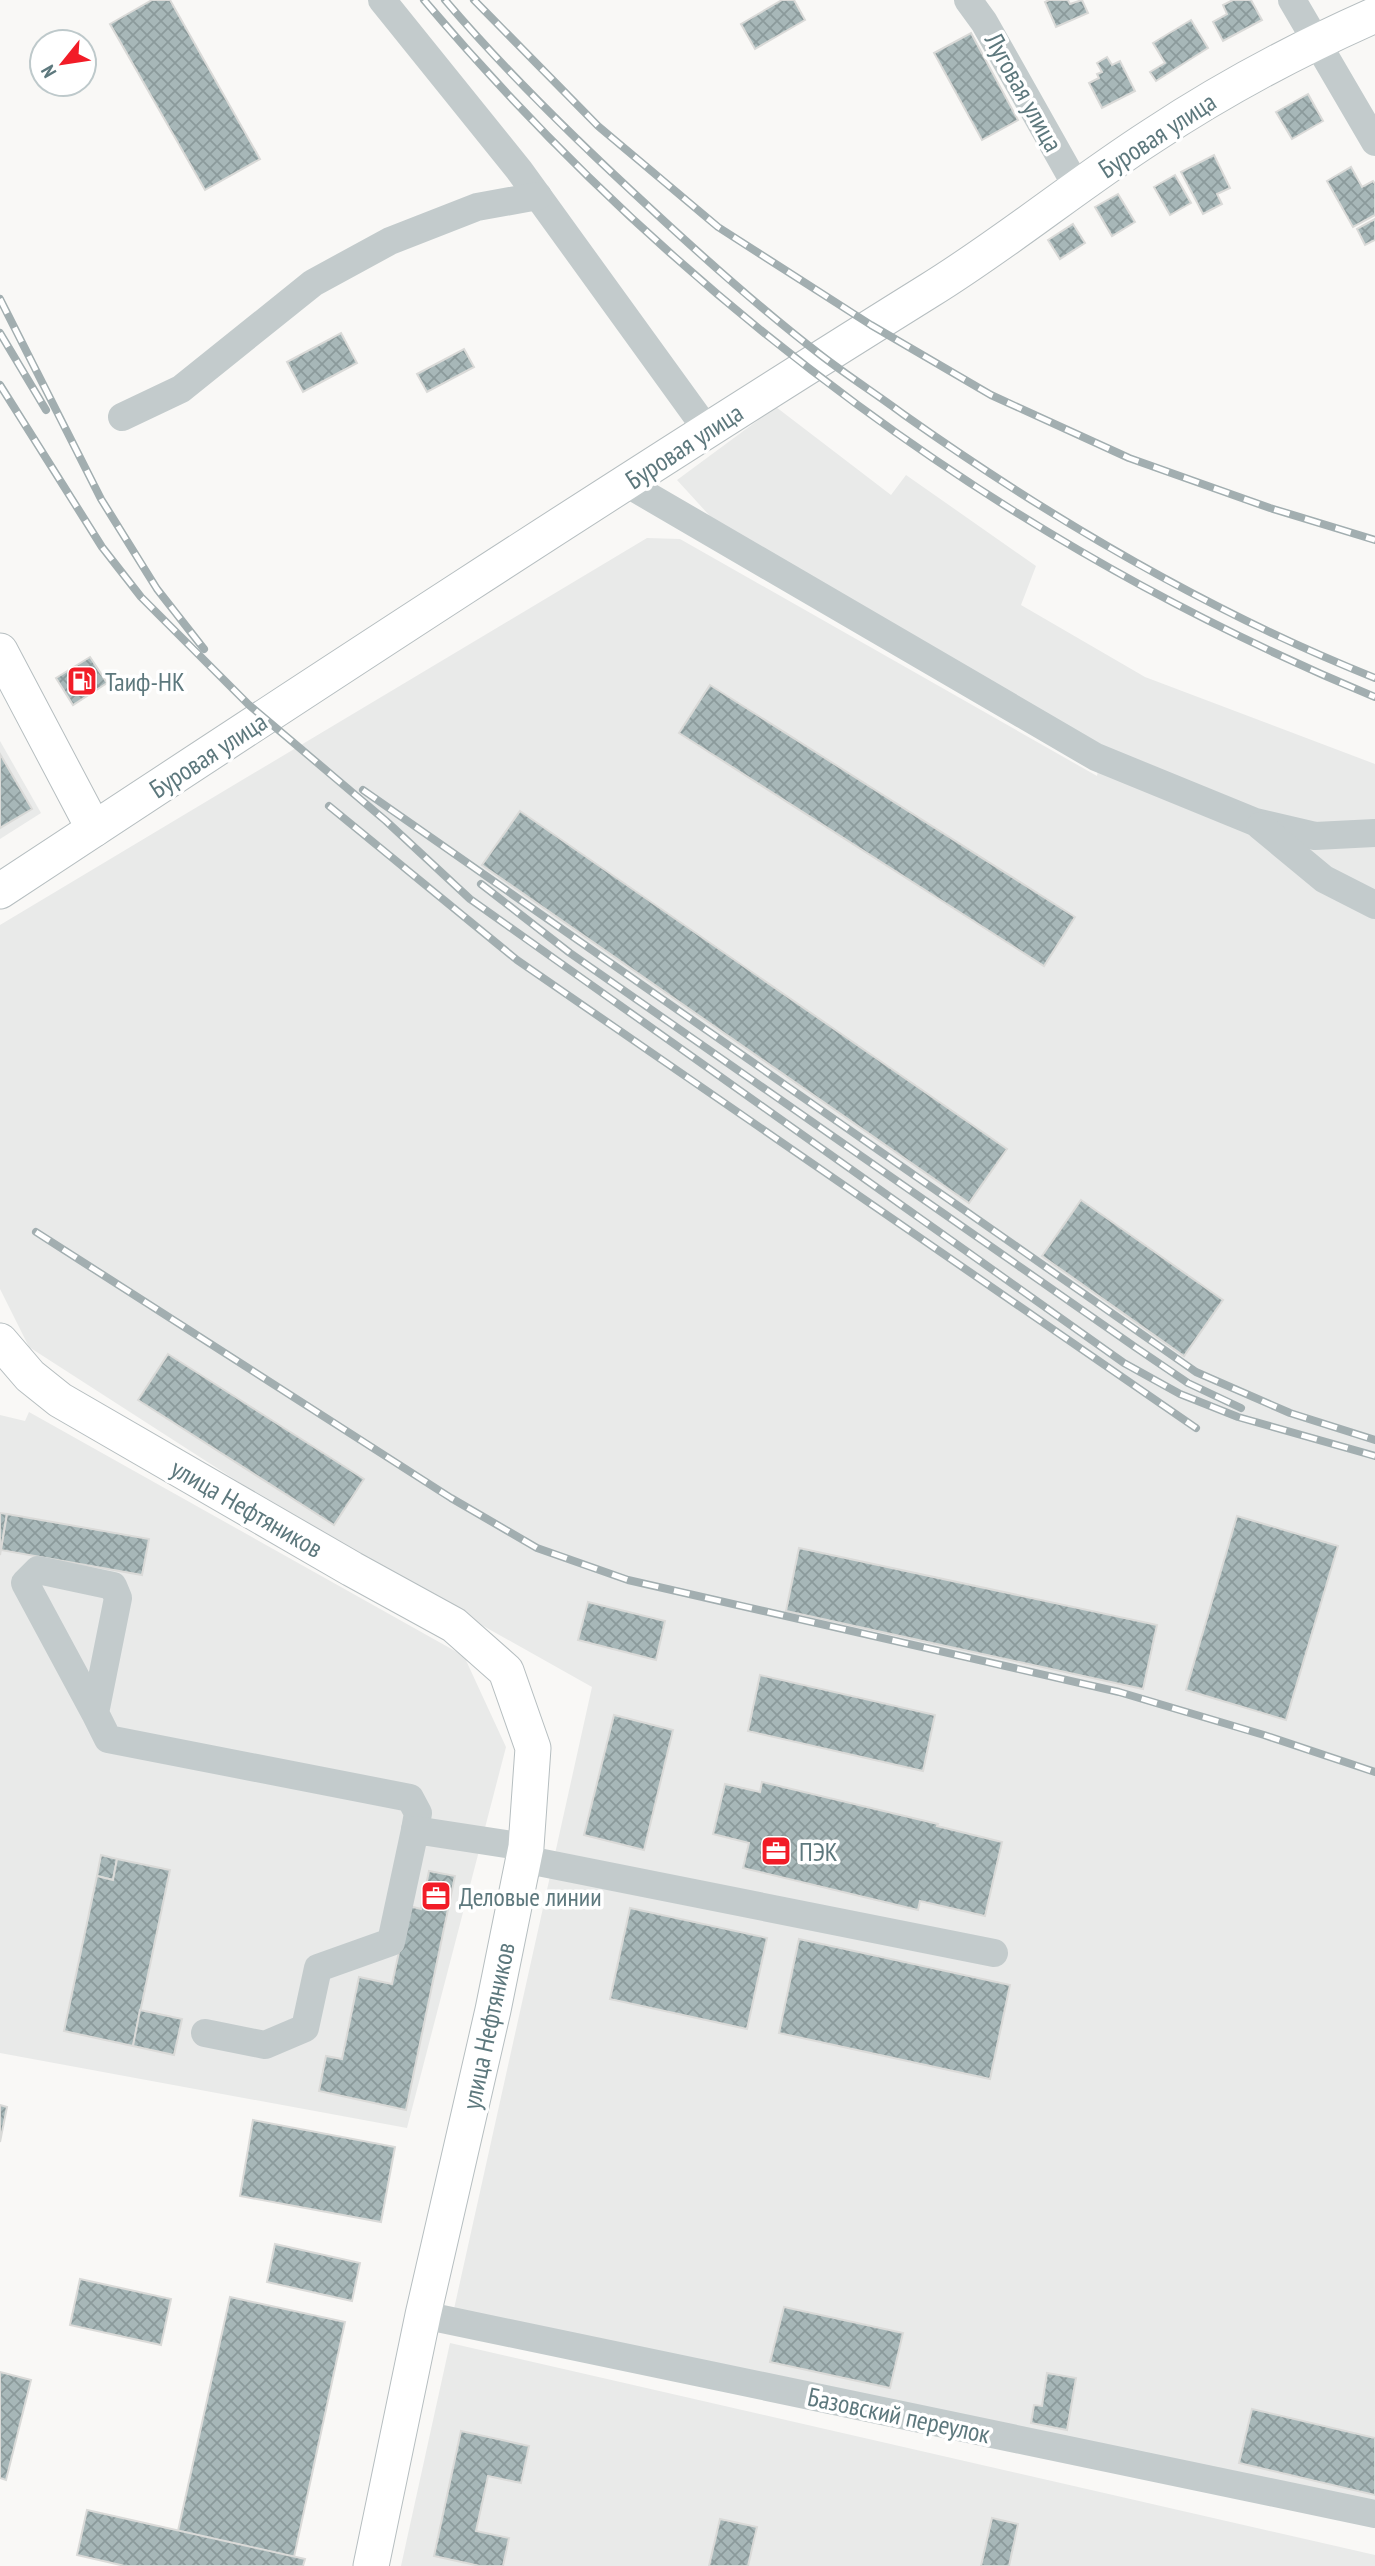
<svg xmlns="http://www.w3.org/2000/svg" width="1375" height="2566" viewBox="0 0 1375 2566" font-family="'PT Sans Narrow',sans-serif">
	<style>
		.built { fill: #e9eae9 }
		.building { fill: url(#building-cross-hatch); stroke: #dadad8; stroke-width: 2 }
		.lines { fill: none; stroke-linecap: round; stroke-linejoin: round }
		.major-casing { stroke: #b6bec0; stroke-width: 37 }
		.minor { stroke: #c3cbcc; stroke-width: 28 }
		.major { stroke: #fff; stroke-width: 35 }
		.rail-casing { stroke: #a2aeb0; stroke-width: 8 }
		.rail { stroke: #fff; stroke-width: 5; stroke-dasharray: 16; stroke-linecap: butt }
		.labels { text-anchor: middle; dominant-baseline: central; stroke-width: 7; stroke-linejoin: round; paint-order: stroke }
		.street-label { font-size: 26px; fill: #5d787d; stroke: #fff }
		.poi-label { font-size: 26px; fill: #5d787d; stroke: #fff; text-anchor: start }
	</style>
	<defs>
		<pattern id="building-cross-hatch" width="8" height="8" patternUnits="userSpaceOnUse" patternTransform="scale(1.75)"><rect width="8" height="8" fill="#a7b7b8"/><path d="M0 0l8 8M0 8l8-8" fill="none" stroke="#8b9a9b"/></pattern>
	</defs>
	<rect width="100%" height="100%" fill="#f9f8f6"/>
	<g class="built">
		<polygon points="776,407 891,495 906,475 1036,566 1021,605 1145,677 1375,764 1375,2503 454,2309 592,1687 316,1532 29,1347 0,1289 0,925 647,538 680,539 1097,776 1102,745 719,526 677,480"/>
		<polygon points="0,741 41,813 0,839"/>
		<polygon points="29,1412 464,1656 506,1747 407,2128 0,2053 0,1415 25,1421"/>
		<polygon points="450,2343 1375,2555 1375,2566 401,2566"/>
	</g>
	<g class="building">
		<polygon points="152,0 170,0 260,159 205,190 110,24"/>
		<polygon points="782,0 794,0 805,20 755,49 741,24"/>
		<polygon points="1049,0 1068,0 1070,4 1082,0 1088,13 1056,27 1045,2"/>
		<polygon points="1233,0 1251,0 1262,20 1223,41 1213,22 1227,14 1223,5"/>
		<polygon points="1191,20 1208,48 1156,81 1150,72 1165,63 1153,43"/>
		<polygon points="971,33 1018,120 982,140 934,53"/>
		<polygon points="1107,57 1112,65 1120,61 1135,91 1102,108 1089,83 1099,78 1097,74 1102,72 1097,63"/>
		<polygon points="1308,94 1323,121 1292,139 1276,112"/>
		<polygon points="1214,155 1230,188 1217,194 1222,204 1203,214 1181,172"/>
		<polygon points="1351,167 1362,187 1373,181 1375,184 1375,215 1353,227 1327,181"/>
		<polygon points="1175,175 1191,203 1170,215 1154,187"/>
		<polygon points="1118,194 1135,222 1112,236 1095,207"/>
		<polygon points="1375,219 1375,240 1365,245 1357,229"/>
		<polygon points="1073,224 1085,243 1060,259 1048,240"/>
		<polygon points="341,333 357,363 303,392 287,362"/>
		<polygon points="464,349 474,367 427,392 417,374"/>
		<polygon points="90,657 107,683 73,705 56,678"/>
		<polygon points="710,685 1075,917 1044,966 679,733"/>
		<polygon points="0,754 32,809 0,828"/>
		<polygon points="520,811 1007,1149 969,1203 482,865"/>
		<polygon points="1081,1200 1223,1300 1184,1356 1042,1256"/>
		<polygon points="168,1354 364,1479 334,1525 138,1400"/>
		<polygon points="0,1513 7,1514 0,1555"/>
		<polygon points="7,1514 149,1539 142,1575 1,1550"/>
		<polygon points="1237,1516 1338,1546 1286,1720 1186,1690"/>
		<polygon points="799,1548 1157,1625 1143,1689 786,1611"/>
		<polygon points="588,1602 665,1621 656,1660 578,1640"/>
		<polygon points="760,1675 935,1715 923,1771 748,1731"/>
		<polygon points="614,1715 673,1730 644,1850 584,1835"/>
		<polygon points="762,1782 938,1824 937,1826 1002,1842 985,1916 920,1901 918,1910 743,1868 749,1843 713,1834 725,1784 760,1792"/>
		<polygon points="101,1855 117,1859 113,1880 97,1876"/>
		<polygon points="117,1859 170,1870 133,2046 64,2031 97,1876 113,1880"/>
		<polygon points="429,1871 455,1876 406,2110 319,2091 326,2056 342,2059 359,1977 392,1984 409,1906 421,1909"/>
		<polygon points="630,1908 767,1938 747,2029 610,1999"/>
		<polygon points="799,1939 1010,1985 990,2079 779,2033"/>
		<polygon points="140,2010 182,2019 174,2055 133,2046"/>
		<polygon points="0,2105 7,2107 0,2142"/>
		<polygon points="253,2120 395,2147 381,2222 240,2196"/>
		<polygon points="275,2244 360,2263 352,2301 267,2282"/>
		<polygon points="80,2279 171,2299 161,2345 70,2325"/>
		<polygon points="230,2297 345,2322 294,2557 178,2531"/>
		<polygon points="784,2307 903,2333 890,2388 770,2362"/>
		<polygon points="0,2372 31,2380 6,2480 0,2478"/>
		<polygon points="1047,2373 1076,2378 1067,2430 1031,2423 1034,2405 1042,2406"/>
		<polygon points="1252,2409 1375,2438 1375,2495 1239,2463"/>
		<polygon points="461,2431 529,2446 521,2483 488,2476 476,2531 509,2538 503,2566 480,2566 434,2556"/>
		<polygon points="87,2510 305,2559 303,2566 125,2566 77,2555"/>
		<polygon points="992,2518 1018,2524 1009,2566 981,2566"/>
		<polygon points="720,2519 757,2527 748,2566 709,2566"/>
	</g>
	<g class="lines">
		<g class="major-casing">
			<g id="major">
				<polyline points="0,651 94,829"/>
				<path d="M0,891C308,688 617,485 930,290C1006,243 1076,185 1152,136C1223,89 1298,49 1375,15"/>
				<polyline points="0,1341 30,1376 60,1400 352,1569 454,1625 506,1671 533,1748 526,1847 493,2010 423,2315 371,2566"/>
			</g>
		</g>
		<g class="minor">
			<polyline points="382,0 519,170 707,430"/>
			<polyline points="968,0 984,22 1077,187"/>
			<polyline points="1292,0 1375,142"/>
			<polyline points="122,417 181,389 313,283 390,241 477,207 538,196"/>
			<polyline points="626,483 1096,757 1255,822 1315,836 1375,833"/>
			<polyline points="1260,826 1324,879 1375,905"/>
			<polyline points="95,1713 25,1583 38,1570 113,1586 118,1598 95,1713 108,1739 410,1798 418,1813 415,1830"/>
			<polyline points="523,1859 994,1953"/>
			<polyline points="205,2033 265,2045 305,2028 318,1968 391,1942 415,1830 526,1847"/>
			<polyline points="423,2315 1375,2514"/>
		</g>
		<use href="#major" class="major"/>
		<g class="rail-casing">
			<g id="rail">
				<path d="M424,0C679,302 1009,546 1375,697"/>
				<path d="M445,0C508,74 578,142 650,208C705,259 762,310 822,356C848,376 876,394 903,414C1050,518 1207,611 1375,678"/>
				<polyline points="474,0 598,126 718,227 871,325 991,395 1129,458 1270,508 1375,540"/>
				<polyline points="0,299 101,499 157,589 204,649"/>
				<polyline points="0,333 46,410"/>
				<polyline points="0,385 102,547 141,597 249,705 386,821 470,899 1124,1363 1180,1394 1238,1417 1375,1456"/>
				<polyline points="363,790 1196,1372 1290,1413 1375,1440"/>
				<polyline points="329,806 517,960 1196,1428"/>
				<polyline points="481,884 570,953 1135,1347 1188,1383 1241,1408"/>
				<polyline points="36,1232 451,1498 537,1548 628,1580 1119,1692 1264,1735 1375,1772"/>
			</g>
		</g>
		<use href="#rail" class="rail"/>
	</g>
	<defs>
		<g id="fuel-square" transform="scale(1.575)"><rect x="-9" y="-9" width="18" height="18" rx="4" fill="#f21c27" stroke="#fff"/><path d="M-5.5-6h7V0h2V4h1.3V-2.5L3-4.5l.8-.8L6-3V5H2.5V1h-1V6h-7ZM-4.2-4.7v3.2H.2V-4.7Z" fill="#fff"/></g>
		<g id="office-square" transform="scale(1.575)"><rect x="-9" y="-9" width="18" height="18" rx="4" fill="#f21c27" stroke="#fff"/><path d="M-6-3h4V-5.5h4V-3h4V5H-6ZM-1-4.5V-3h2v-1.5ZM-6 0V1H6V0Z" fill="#fff"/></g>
	</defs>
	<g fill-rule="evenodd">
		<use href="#fuel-square" x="82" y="681"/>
		<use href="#office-square" x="776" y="1851"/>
		<use href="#office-square" x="436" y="1896"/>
	</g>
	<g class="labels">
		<g class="street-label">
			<text transform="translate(1024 92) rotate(61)">Луговая улица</text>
			<text transform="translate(1157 135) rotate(-33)">Буровая улица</text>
			<text transform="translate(684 446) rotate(-33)">Буровая улица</text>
			<text transform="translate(208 755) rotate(-33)">Буровая улица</text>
			<text transform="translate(247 1508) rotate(30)">улица Нефтяников</text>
			<text transform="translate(488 2026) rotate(-78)">улица Нефтяников</text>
			<text transform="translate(899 2415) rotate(12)">Базовский переулок</text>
		</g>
		<g class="poi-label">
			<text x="105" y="681">Таиф-НК</text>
			<text x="799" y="1851">ПЭК</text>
			<text x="459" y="1896">Деловые линии</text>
		</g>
	</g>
	<g transform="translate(63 63) rotate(240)"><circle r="33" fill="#ffffff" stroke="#bec9cb" stroke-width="2"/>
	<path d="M0-5L12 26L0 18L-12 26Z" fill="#f21c27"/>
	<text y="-10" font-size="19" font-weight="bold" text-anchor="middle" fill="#5d787d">N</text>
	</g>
</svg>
